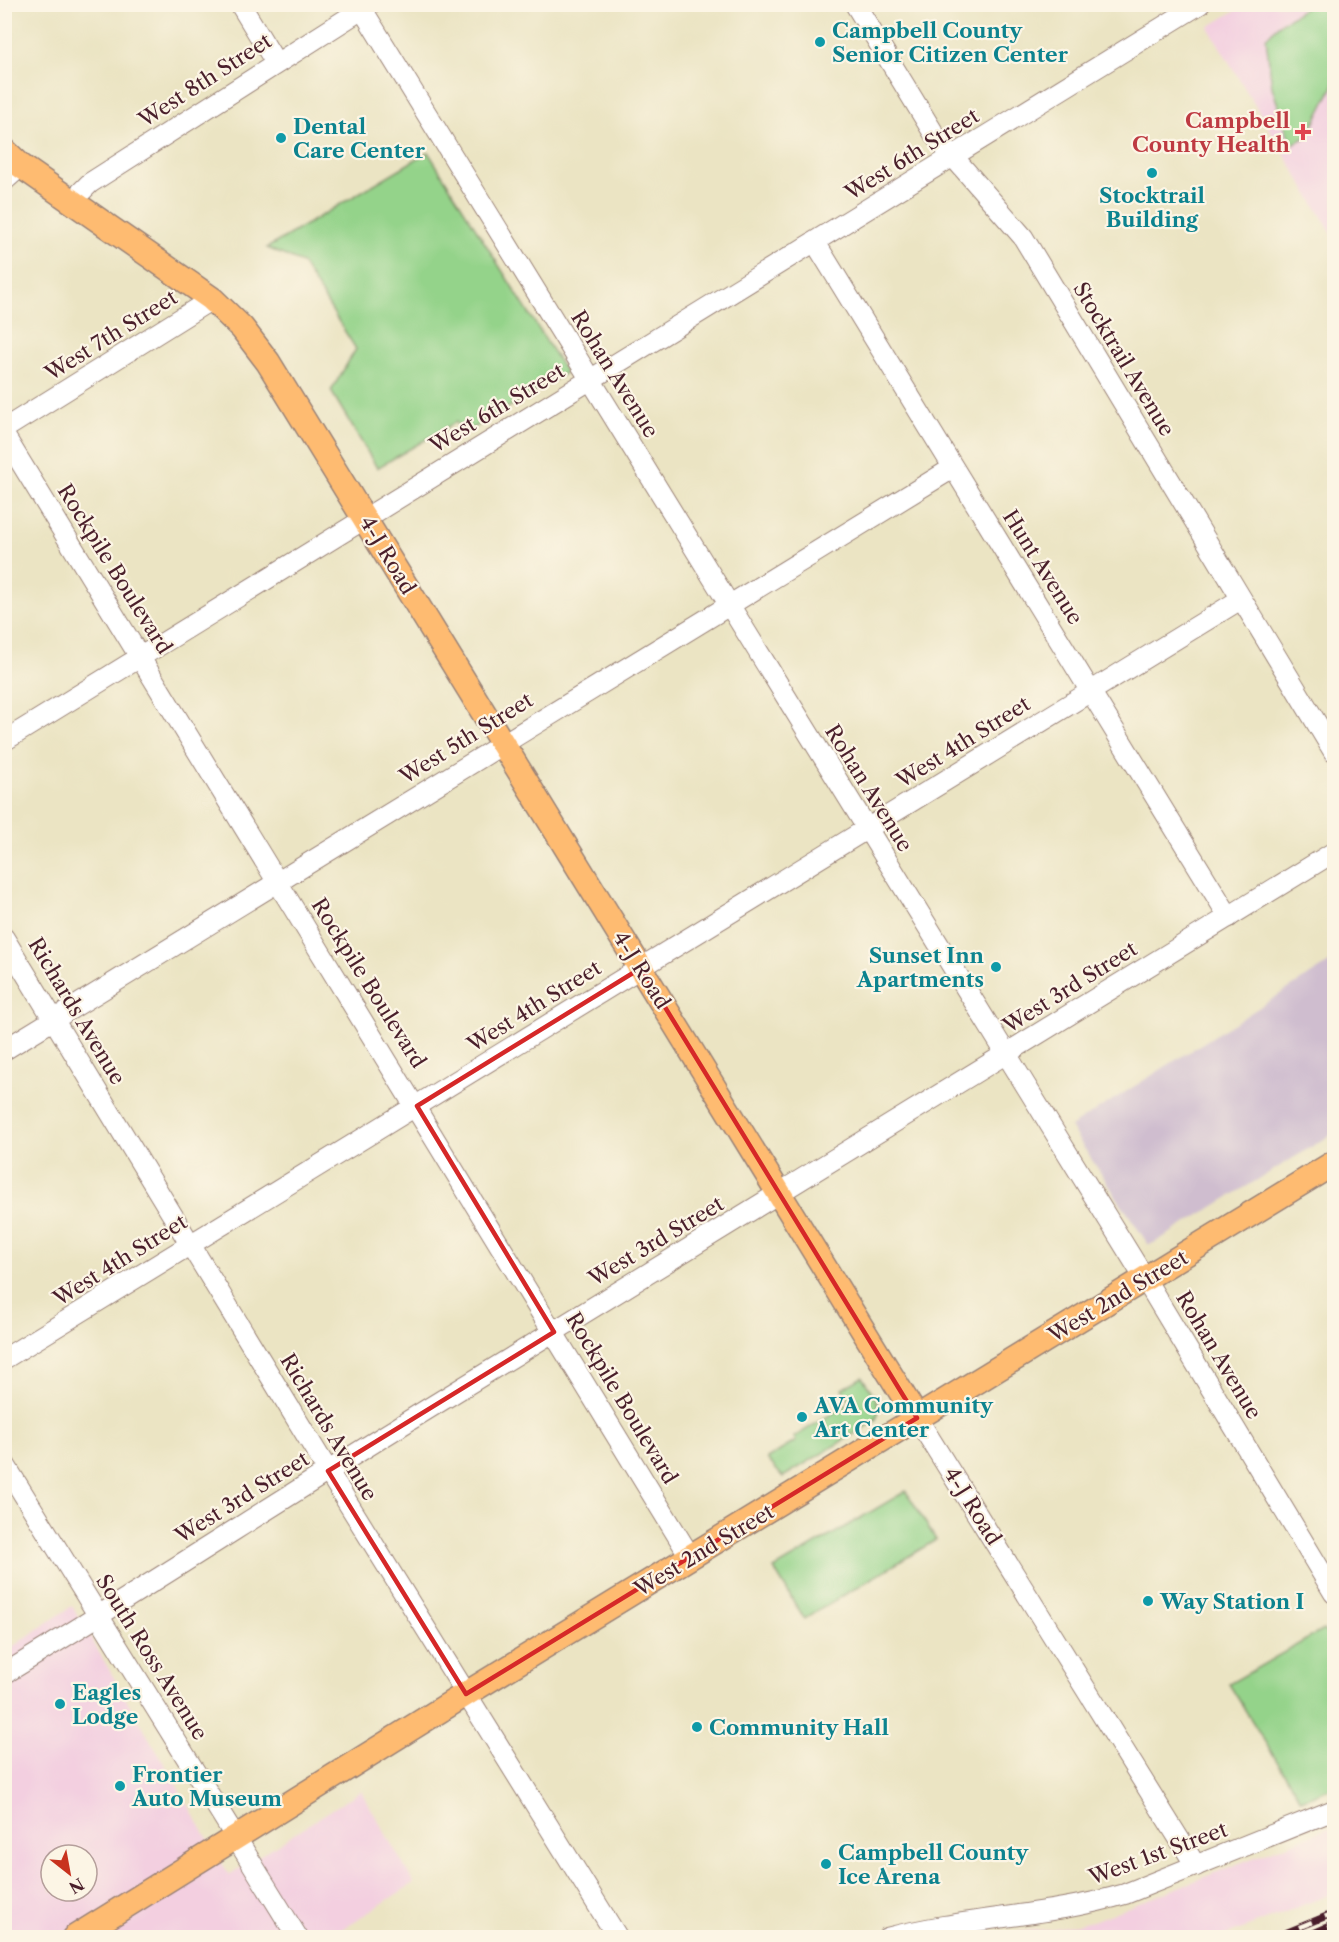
<svg xmlns="http://www.w3.org/2000/svg" width="1339" height="1942" viewBox="0 0 1339 1942" font-family="'Libre Caslon Text',serif">
	<style>
		.built { fill: #f3cfe0; fill-rule: evenodd }
		.industrial { fill: #cfbdcf }
		.green { fill: #94d38a; stroke: #6f795a; stroke-width: 1.5 }
		.lines { fill: none; stroke-linecap: round; stroke-linejoin: round }
		.minor-casing { stroke: #9a8277; stroke-width: 22 }
		.major-casing { stroke: #9a8277; stroke-width: 27 }
		.minor { stroke: #fff; stroke-width: 20 }
		.major { stroke: #febb71; stroke-width: 24 }
		.rail-casing { stroke: #4a1f2b; stroke-width: 7 }
		.rail { stroke: #fcf5e5; stroke-width: 4.5; stroke-dasharray: 14; stroke-linecap: butt }
		.marked { fill: none; stroke: #d62828; stroke-width: 4.5; stroke-linejoin: round }
		.culture-dot { fill: #0f9aa8; stroke: #fcf5e5; stroke-width: 2 }
		.health-dot { fill: #e0444e; stroke: #fcf5e5; stroke-width: 2 }
		.labels { text-anchor: middle; dominant-baseline: central; stroke-width: 4.5; stroke-linejoin: round; paint-order: stroke }
		.culture-label { font-size: 21px; font-weight: bold; fill: #0d838f; stroke: #fcf5e5; text-anchor: start }
		.street-label { font-size: 21px; fill: #4a1f2b; stroke: #fcf5e5 }
		.health-label { font-size: 21px; font-weight: bold; fill: #be3a42; stroke: #fcf5e5; text-anchor: end }
	</style>
	<rect width="100%" height="100%" fill="#fcf5e5"/>
	<filter id="ink" filterUnits="userSpaceOnUse"><feTurbulence type="fractalNoise" baseFrequency=".0167" numOctaves="2"/><feDisplacementMap in="SourceGraphic" scale="12" xChannelSelector="R" yChannelSelector="G"/><feConvolveMatrix kernelMatrix="1 2 1 2 8 2 1 2 1" color-interpolation-filters="sRGB"/></filter>
	<filter id="wash" filterUnits="userSpaceOnUse"><feTurbulence type="fractalNoise" baseFrequency=".008" numOctaves="4" result="noise"/><feDisplacementMap in="SourceGraphic" scale="24" xChannelSelector="R" yChannelSelector="G"/><feGaussianBlur stdDeviation="1.35" result="paint"/><feColorMatrix in="noise" values="0 0 0 0 0 0 0 0 0 0 0 0 0 0 0 0 0 1.4 0 .05"/><feComposite in="paint" operator="in"/></filter>
	<g filter="url(#wash)">
		<rect width="100%" height="100%" fill="#ebe4c3"/>
		<g class="built">
			<polygon points="1245,5 1334,5 1334,237 1208,27"/>
			<path d="M72,1606L229,1875L361,1791L414,1883L330,1937L5,1938V1652ZM51,1855H87V1891H51Z"/>
			<polygon points="1334,1826 1334,1893 1222,1937 950,1937 1052,1929 1093,1921"/>
		</g>
		<polygon class="industrial" points="1334,960 1334,1133 1154,1243 1148,1244 1070,1127"/>
		<g class="green">
			<polygon points="1311,4 1334,5 1334,84 1308,136 1291,145 1272,87 1266,38 1278,25"/>
			<polygon points="428,152 565,371 564,374 464,434 456,422 377,468 331,391 356,349 302,263 267,248"/>
			<path d="M862,1377C871,1392 886,1406 874,1422L783,1477L767,1459L796,1441L794,1437L851,1402L842,1389Z"/>
			<polygon points="906,1491 936,1540 804,1619 774,1569"/>
			<polygon points="1323,1630 1326,1633 1332,1630 1334,1633 1334,1787 1301,1800 1229,1684"/>
		</g>
	</g>
	<g filter="url(#ink)">
		<g class="lines">
			<g class="minor-casing">
				<g id="minor">
					<polyline points="240,4 276,63"/>
					<polyline points="855,4 936,137 1023,237 1334,752"/>
					<polyline points="362,9 1145,1279 1334,1593"/>
					<polyline points="4,181 21,166"/>
					<polyline points="71,202 90,183 370,4"/>
					<polyline points="815,242 1229,917"/>
					<polyline points="4,429 212,299"/>
					<polyline points="4,435 691,1558"/>
					<polyline points="4,741 1200,4"/>
					<polyline points="4,938 328,1471 618,1938"/>
					<polyline points="4,1050 953,468"/>
					<polyline points="4,1359 1241,599"/>
					<polyline points="917,1418 1196,1866"/>
					<polyline points="4,1463 298,1938"/>
					<path d="M4,1674C152,1584 297,1489 444,1399C740,1215 1038,1035 1334,852"/>
					<path d="M887,1938C966,1917 1047,1917 1125,1894L1334,1810"/>
				</g>
			</g>
			<g class="major-casing">
				<g id="major">
					<polyline points="4,150 21,166 212,299 242,328 268,362 917,1418"/>
					<polyline points="74,1938 466,1694 1334,1163"/>
				</g>
			</g>
			<use href="#minor" class="minor"/>
			<use href="#major" class="major"/>
			<g class="rail-casing">
				<g id="rail">
					<polyline points="1273,1938 1334,1913"/>
					<polyline points="1302,1938 1334,1924"/>
				</g>
			</g>
			<use href="#rail" class="rail"/>
		</g>
	</g>
	<path class="marked" d="M641,968L917,1418L466,1694L328,1471L554,1332L417,1106Z"/>
	<g class="culture-dot">
		<circle cx="820" cy="42" r="6"/>
		<circle cx="281" cy="138" r="6"/>
		<circle cx="1152" cy="173" r="6"/>
		<circle cx="996" cy="967" r="6"/>
		<circle cx="802" cy="1417" r="6"/>
		<circle cx="1148" cy="1601" r="6"/>
		<circle cx="60" cy="1704" r="6"/>
		<circle cx="697" cy="1727" r="6"/>
		<circle cx="120" cy="1786" r="6"/>
		<circle cx="826" cy="1864" r="6"/>
	</g>
	<path class="health-dot" d="M1300 123h6v6h6v6h-6v6h-6v-6h-6v-6h6z"/>
	<g class="labels">
		<g class="culture-label">
			<text x="832" y="30">Campbell County<tspan x="832" dy="24">Senior Citizen Center</tspan></text>
			<text x="293" y="126">Dental<tspan x="293" dy="24">Care Center</tspan></text>
			<text x="1152" y="195" text-anchor="middle">Stocktrail<tspan x="1152" dy="24">Building</tspan></text>
			<text x="984" y="955" text-anchor="end">Sunset Inn<tspan x="984" dy="24">Apartments</tspan></text>
			<text x="814" y="1405">AVA Community<tspan x="814" dy="24">Art Center</tspan></text>
			<text x="1160" y="1601">Way Station I</text>
			<text x="72" y="1692">Eagles<tspan x="72" dy="24">Lodge</tspan></text>
			<text x="709" y="1727">Community Hall</text>
			<text x="132" y="1774">Frontier<tspan x="132" dy="24">Auto Museum</tspan></text>
			<text x="838" y="1852">Campbell County<tspan x="838" dy="24">Ice Arena</tspan></text>
		</g>
		<g class="street-label">
			<text transform="translate(205 80) rotate(-33)">West 8th Street</text>
			<text transform="translate(912 154) rotate(-32)">West 6th Street</text>
			<text transform="translate(111 335) rotate(-32)">West 7th Street</text>
			<text transform="translate(1124 359) rotate(59)">Stocktrail Avenue</text>
			<text transform="translate(615 374) rotate(58)">Rohan Avenue</text>
			<text transform="translate(497 408) rotate(-31)">West 6th Street</text>
			<text transform="translate(388 555) rotate(59)">4-J Road</text>
			<text transform="translate(1043 567) rotate(58)">Hunt Avenue</text>
			<text transform="translate(115 569) rotate(58)">Rockpile Boulevard</text>
			<text transform="translate(466 738) rotate(-32)">West 5th Street</text>
			<text transform="translate(963 742) rotate(-32)">West 4th Street</text>
			<text transform="translate(869 788) rotate(58)">Rohan Avenue</text>
			<text transform="translate(642 970) rotate(58)">4-J Road</text>
			<text transform="translate(369 983) rotate(58)">Rockpile Boulevard</text>
			<text transform="translate(1070 987) rotate(-32)">West 3rd Street</text>
			<text transform="translate(534 1006) rotate(-32)">West 4th Street</text>
			<text transform="translate(77 1011) rotate(59)">Richards Avenue</text>
			<text transform="translate(656 1241) rotate(-31)">West 3rd Street</text>
			<text transform="translate(120 1260) rotate(-32)">West 4th Street</text>
			<text transform="translate(1118 1296) rotate(-31)">West 2nd Street</text>
			<text transform="translate(1219 1355) rotate(59)">Rohan Avenue</text>
			<text transform="translate(622 1398) rotate(59)">Rockpile Boulevard</text>
			<text transform="translate(329 1427) rotate(59)">Richards Avenue</text>
			<text transform="translate(242 1497) rotate(-32)">West 3rd Street</text>
			<text transform="translate(973 1506) rotate(58)">4-J Road</text>
			<text transform="translate(704 1550) rotate(-31)">West 2nd Street</text>
			<text transform="translate(152 1657) rotate(58)">South Ross Avenue</text>
			<text transform="translate(1158 1853) rotate(-20)">West 1st Street</text>
		</g>
		<g class="health-label">
			<text x="1290" y="120">Campbell<tspan x="1290" dy="24">County Health</tspan></text>
		</g>
	</g>
	<rect width="1339" height="1942" fill="none" stroke="#fcf5e5" stroke-width="24"/>
	<g transform="translate(69 1873) rotate(149)"><circle r="28" fill="#fcf5e5" stroke="#b59f9b" stroke-width="1.5"/>
	<path d="M0-4.5L10 22L0 15L-10 22Z" fill="#c8321e"/>
	<text y="-9" font-size="16" font-weight="bold" text-anchor="middle" fill="#4a1f2b">N</text>
	</g>
</svg>
